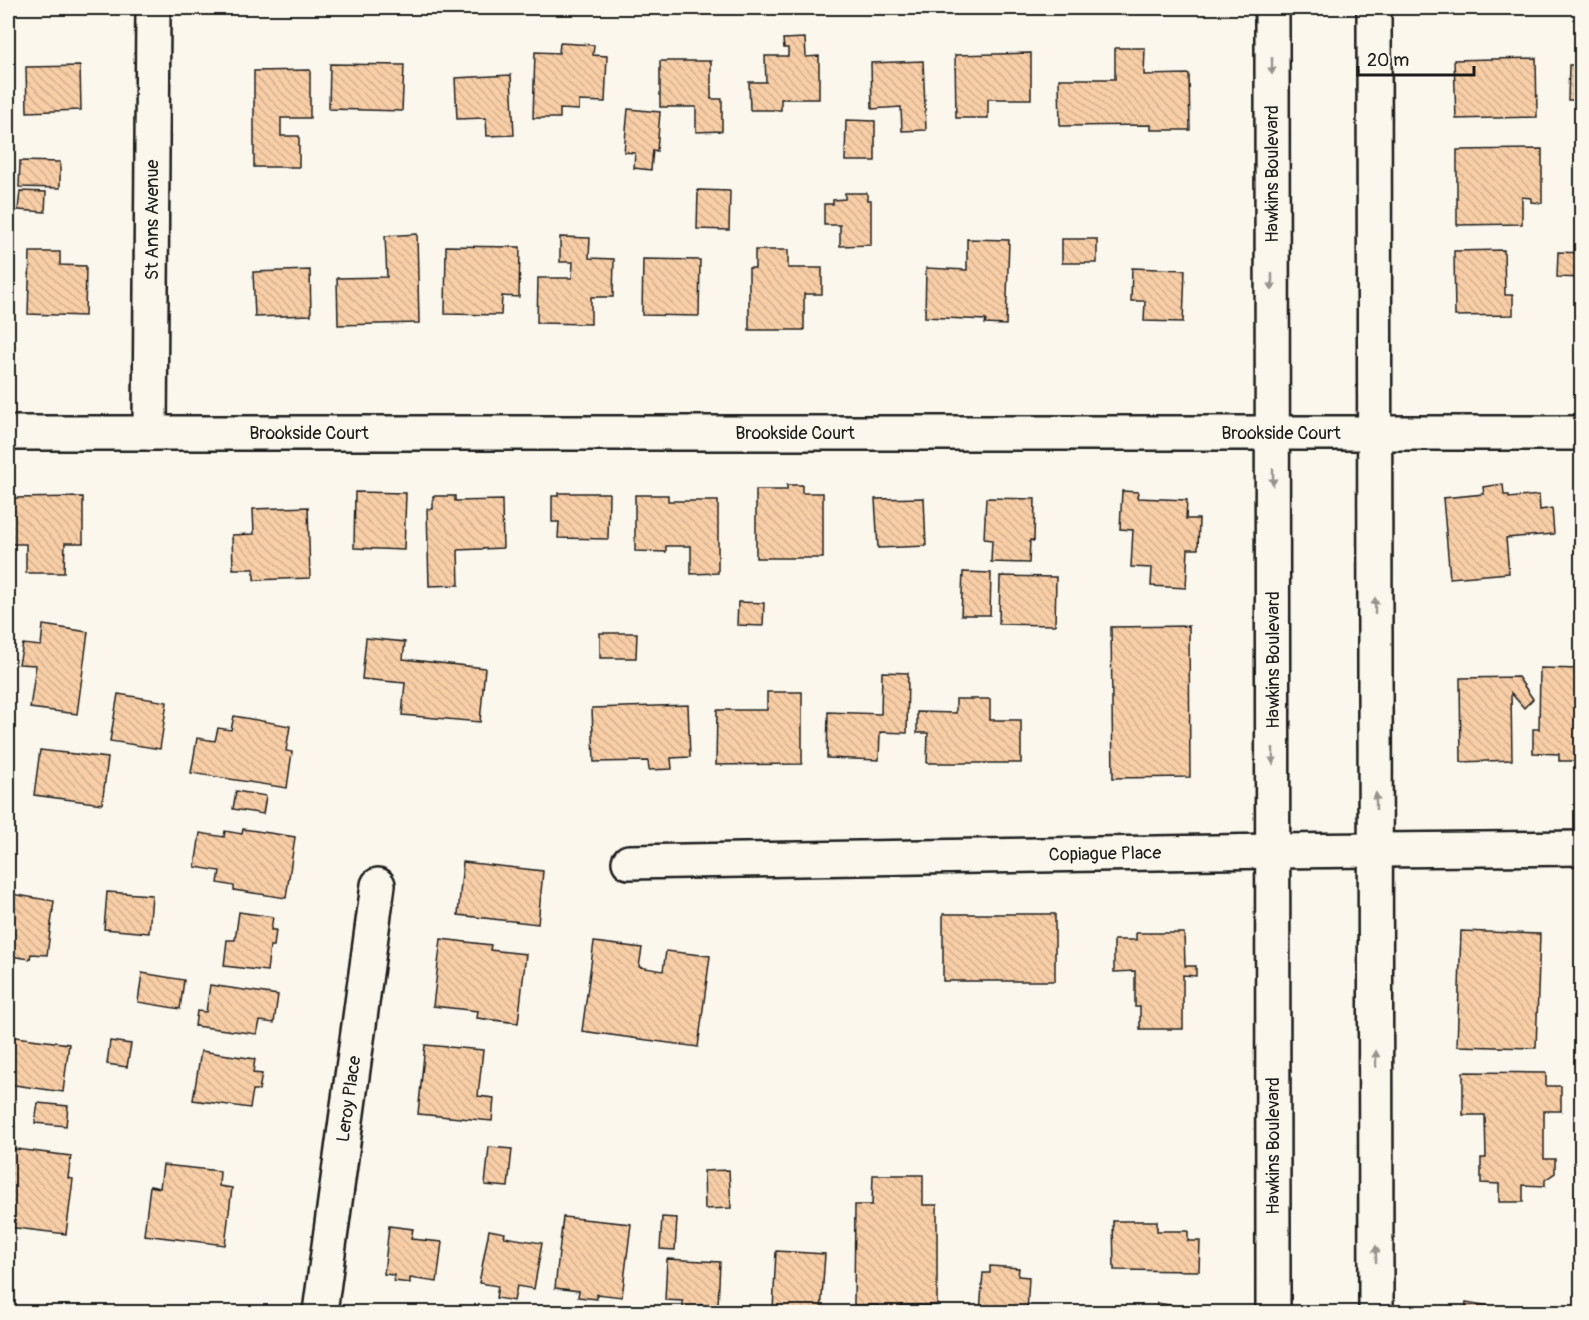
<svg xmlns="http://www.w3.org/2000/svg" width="1589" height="1320" viewBox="0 0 1589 1320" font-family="Pangolin,sans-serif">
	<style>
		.building { fill: url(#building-back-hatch); stroke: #1c1c1c; stroke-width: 1.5 }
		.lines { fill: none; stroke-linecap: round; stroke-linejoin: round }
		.minor-casing { stroke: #1c1c1c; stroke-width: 38 }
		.minor { stroke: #fbf7ec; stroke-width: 33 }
		.oneway { fill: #97948e }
		.labels { text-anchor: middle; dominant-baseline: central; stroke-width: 4.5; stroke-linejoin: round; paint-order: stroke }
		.street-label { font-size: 18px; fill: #1c1c1c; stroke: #fbf7ec }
	</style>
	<defs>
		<pattern id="building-back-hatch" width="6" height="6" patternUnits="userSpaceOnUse" patternTransform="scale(1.5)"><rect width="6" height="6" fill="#f8cea7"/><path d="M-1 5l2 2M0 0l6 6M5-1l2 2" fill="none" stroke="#d4b08f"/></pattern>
	</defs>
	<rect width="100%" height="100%" fill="#fbf7ec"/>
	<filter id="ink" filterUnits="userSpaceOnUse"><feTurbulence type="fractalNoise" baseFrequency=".0167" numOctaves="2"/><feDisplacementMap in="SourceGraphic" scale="12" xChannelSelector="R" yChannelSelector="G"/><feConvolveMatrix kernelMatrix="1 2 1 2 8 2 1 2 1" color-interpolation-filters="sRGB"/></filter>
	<g filter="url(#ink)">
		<g class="building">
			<polygon points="805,38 806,57 819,56 819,99 781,99 781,110 750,110 749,82 766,82 765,56 788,56 788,48 784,48 783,39"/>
			<polygon points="560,43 594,45 593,55 607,56 605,102 579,101 579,110 560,109 560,118 533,118 535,52 559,53"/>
			<polygon points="1115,48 1145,48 1144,75 1189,74 1190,130 1151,130 1151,125 1060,126 1059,79 1115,79"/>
			<polygon points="1031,53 1031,99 988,99 988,118 956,118 955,55"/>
			<polygon points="1536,58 1537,117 1456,119 1454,60"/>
			<polygon points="660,61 711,61 711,99 722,99 722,131 696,132 696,107 660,107"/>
			<polygon points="923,61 926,130 902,131 901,107 872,109 871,63"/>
			<polygon points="330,64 404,65 402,111 329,109"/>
			<polygon points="1569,65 1582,65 1582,100 1568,100"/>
			<polygon points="80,66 81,110 27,112 26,67"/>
			<polygon points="310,70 310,118 281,118 281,136 299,136 299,167 254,167 254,71"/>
			<polygon points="511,75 514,135 487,136 486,118 457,119 455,78"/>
			<polygon points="628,109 660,112 657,151 653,150 651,170 634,168 635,153 624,152"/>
			<polygon points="846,120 875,121 875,161 845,161"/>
			<polygon points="1542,149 1542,203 1531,202 1531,198 1522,197 1522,224 1457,225 1457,150"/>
			<polygon points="20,161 60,162 60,188 19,187"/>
			<polygon points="698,190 730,191 729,230 697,229"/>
			<polygon points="20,191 46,192 45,212 18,210"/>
			<polygon points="845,193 867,193 867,200 871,200 871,245 840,246 840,225 824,225 824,204 833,204 833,200 845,199"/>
			<polygon points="8,221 13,221 12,264 8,264"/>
			<polygon points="417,234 419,323 338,325 337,278 387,277 385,236"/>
			<polygon points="560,237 590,238 589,258 614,259 613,297 591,297 591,324 537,323 538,278 572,278 573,262 560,262"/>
			<polygon points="967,239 1009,240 1006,325 985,324 986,320 925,317 926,268 967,270"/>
			<rect x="1062" y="239" width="35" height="24"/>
			<polygon points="446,246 520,247 519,297 502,296 501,315 445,314"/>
			<polygon points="755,250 788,250 788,268 822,268 822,294 804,294 804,330 749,330 749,268 755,268"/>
			<polygon points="1504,250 1505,295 1513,295 1513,315 1455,316 1454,251"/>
			<polygon points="30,252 60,252 60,265 86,266 85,316 28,314"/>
			<polygon points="1558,252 1582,253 1582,278 1557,277"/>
			<polygon points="643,259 700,260 699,316 642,315"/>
			<polygon points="1132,268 1185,270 1183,322 1144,321 1145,301 1131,301"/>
			<polygon points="310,270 311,315 255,317 253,272"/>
			<polygon points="1503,484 1504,495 1509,495 1509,498 1539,495 1540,510 1552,508 1554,534 1506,538 1509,573 1450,578 1443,498 1484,494 1483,487"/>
			<polygon points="787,485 802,485 802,493 823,493 823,558 756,558 756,490 787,490"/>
			<polygon points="1122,491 1138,492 1137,498 1187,500 1186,519 1199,519 1198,549 1188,549 1186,588 1151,586 1152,568 1131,567 1133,530 1120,529"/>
			<polygon points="355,492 406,493 404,550 354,548"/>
			<polygon points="558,493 609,493 608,539 558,538 559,522 552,522 552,496 558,496"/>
			<polygon points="635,495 668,495 668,501 718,501 718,573 691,574 691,546 666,546 666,552 635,551"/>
			<polygon points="433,496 455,496 455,501 502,500 503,548 458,550 459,585 429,586 427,509 433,509"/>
			<polygon points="83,497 83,543 65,543 64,573 26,573 26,544 12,544 11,498"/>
			<polygon points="924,498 926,546 878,548 875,499"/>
			<polygon points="986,498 1035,499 1034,541 1030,540 1029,563 991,562 992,540 984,539"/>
			<polygon points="308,507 310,578 254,580 254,569 233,569 232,535 254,534 253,509"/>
			<polygon points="963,572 991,573 990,615 961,615"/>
			<polygon points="1000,576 1056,577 1055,625 999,624"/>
			<polygon points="738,602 764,603 763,626 737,625"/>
			<polygon points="43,625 88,632 77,714 30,708 36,665 19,664 23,644 41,646"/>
			<polygon points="1189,626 1190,777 1113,778 1111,627"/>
			<polygon points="600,633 637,633 636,658 600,658"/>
			<polygon points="366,638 405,642 403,659 485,668 480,722 402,715 405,683 362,679"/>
			<polygon points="1540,668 1582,669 1582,761 1559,761 1559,754 1533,753 1533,729 1539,729"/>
			<polygon points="882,672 908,673 907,733 880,732 879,760 827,758 828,712 881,714"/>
			<polygon points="1518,677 1533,699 1524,708 1511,693 1512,760 1461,762 1460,678"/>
			<polygon points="767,692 802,692 802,764 716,765 717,710 767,710"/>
			<polygon points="118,694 167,702 160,749 110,741"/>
			<polygon points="956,699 990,699 990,720 1021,720 1021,763 927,763 928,733 917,733 917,712 956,713"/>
			<polygon points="688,705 690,757 671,758 672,769 649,770 648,761 594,762 592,708"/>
			<polygon points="234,716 290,726 286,751 292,752 287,788 191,773 197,738 215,741 218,728 231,730"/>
			<polygon points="40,750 108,758 102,804 34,795"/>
			<polygon points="236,791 266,796 263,814 233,809"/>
			<polygon points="243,829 295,837 286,898 234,890 234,886 218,883 220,871 195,867 200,833 224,837 225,831 242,834"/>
			<polygon points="463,862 543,871 538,924 458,915"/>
			<polygon points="107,892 152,895 149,933 104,929"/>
			<polygon points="11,894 54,901 47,955 31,954 30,959 10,956 10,949 8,949 8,912"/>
			<polygon points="239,912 273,917 271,930 276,930 274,946 270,946 267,971 224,966 227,940 235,940"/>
			<rect x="943" y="914" width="112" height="67"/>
			<polygon points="1461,931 1540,934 1536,1048 1457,1046"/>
			<polygon points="1136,933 1184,933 1185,966 1196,966 1196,976 1183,975 1183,1029 1140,1029 1140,1007 1135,1007 1135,971 1114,972 1114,940 1136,940"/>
			<polygon points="441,939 491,945 490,950 526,954 518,1023 477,1018 478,1011 433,1006"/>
			<polygon points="594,942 642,948 639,967 663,971 666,951 710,956 698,1047 582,1031"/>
			<polygon points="142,973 184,980 180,1009 138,1002"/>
			<polygon points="210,985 278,995 274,1023 260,1021 257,1034 195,1026 197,1011 206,1012"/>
			<polygon points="8,1036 69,1044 63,1092 8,1084"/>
			<polygon points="110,1041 131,1044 127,1067 107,1064"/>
			<polygon points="425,1045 483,1050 478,1096 494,1098 492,1121 418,1114"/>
			<polygon points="201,1051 255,1059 253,1073 262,1074 259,1090 253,1090 250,1108 193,1100"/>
			<polygon points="1463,1072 1546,1073 1546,1086 1561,1086 1561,1111 1544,1111 1544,1159 1555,1159 1555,1173 1545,1180 1545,1186 1523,1185 1523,1202 1499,1202 1499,1184 1481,1183 1481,1158 1486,1158 1485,1115 1463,1115"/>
			<polygon points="38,1103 68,1106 66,1126 35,1123"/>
			<polygon points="489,1147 512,1149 508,1187 485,1185"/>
			<polygon points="8,1148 71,1156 68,1178 73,1179 66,1234 8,1227"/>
			<polygon points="163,1165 220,1171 219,1186 232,1188 225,1245 144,1235 150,1186 160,1188"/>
			<polygon points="729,1170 731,1208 705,1209 704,1171"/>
			<polygon points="873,1175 923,1175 923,1205 937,1205 937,1305 902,1305 901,1312 878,1312 878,1305 854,1305 855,1205 872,1205"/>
			<polygon points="563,1217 631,1224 622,1297 597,1294 597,1299 578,1297 579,1291 555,1288"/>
			<polygon points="662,1217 677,1218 675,1250 660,1249"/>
			<polygon points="1113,1221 1157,1221 1157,1231 1188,1231 1188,1241 1200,1241 1199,1271 1114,1270"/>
			<polygon points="389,1226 413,1229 411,1239 442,1242 437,1282 410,1278 410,1283 394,1281 394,1275 384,1274"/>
			<polygon points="489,1230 505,1233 504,1237 542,1243 534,1289 517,1286 514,1301 496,1298 498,1286 479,1283"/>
			<polygon points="776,1251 825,1254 821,1312 773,1310"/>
			<polygon points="667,1259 720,1262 718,1306 699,1305 698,1309 683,1308 683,1301 665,1300"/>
			<polygon points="990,1266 1019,1268 1018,1276 1029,1277 1027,1312 980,1312 983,1273 990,1273"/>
			<polygon points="1466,1302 1490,1306 1489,1312 1465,1312"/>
			<polygon points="1157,1303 1183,1307 1182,1312 1147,1312 1148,1309 1156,1309"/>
		</g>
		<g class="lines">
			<g class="minor-casing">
				<g id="minor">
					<polyline points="1272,8 1273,1312"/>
					<polyline points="1374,8 1376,1312"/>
					<polyline points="8,433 1582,433"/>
					<polyline points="150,433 153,8"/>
					<polyline points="629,862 1274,851 1582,848"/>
					<polyline points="320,1312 378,885"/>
				</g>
			</g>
			<use href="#minor" class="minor"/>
		</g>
		<defs><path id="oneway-solid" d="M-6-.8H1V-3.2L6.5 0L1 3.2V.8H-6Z" transform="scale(1.5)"/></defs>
		<g class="oneway">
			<use href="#oneway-solid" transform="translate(1272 66) rotate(90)"/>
			<use href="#oneway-solid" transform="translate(1272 282) rotate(90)"/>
			<use href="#oneway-solid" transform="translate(1273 477) rotate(90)"/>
			<use href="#oneway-solid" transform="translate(1375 606) rotate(-90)"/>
			<use href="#oneway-solid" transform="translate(1273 756) rotate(90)"/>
			<use href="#oneway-solid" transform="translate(1376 801) rotate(-90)"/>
			<use href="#oneway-solid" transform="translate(1376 1059) rotate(-90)"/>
			<use href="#oneway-solid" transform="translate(1376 1254) rotate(-90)"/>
		</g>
	</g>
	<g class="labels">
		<g class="street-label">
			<text transform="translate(1272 174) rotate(-90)">Hawkins Boulevard</text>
			<text transform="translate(152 220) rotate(-90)">St Anns Avenue</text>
			<text x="309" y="433">Brookside Court</text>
			<text x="795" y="433">Brookside Court</text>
			<text x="1281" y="433">Brookside Court</text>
			<text transform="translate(1273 660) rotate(-90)">Hawkins Boulevard</text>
			<text transform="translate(1105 854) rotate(-1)">Copiague Place</text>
			<text transform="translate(349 1099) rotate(-82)">Leroy Place</text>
			<text transform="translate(1273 1146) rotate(-90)">Hawkins Boulevard</text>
		</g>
	</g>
	<rect width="1589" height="1320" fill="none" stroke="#fbf7ec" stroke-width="30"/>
	<rect x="15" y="15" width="1559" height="1290" fill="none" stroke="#1c1c1c" stroke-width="2" filter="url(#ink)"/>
	<path d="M1358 66v9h116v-9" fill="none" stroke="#1c1c1c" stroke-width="3"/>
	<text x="1367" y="66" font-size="18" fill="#1c1c1c" stroke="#fbf7ec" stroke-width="4.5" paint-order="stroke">20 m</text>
</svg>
